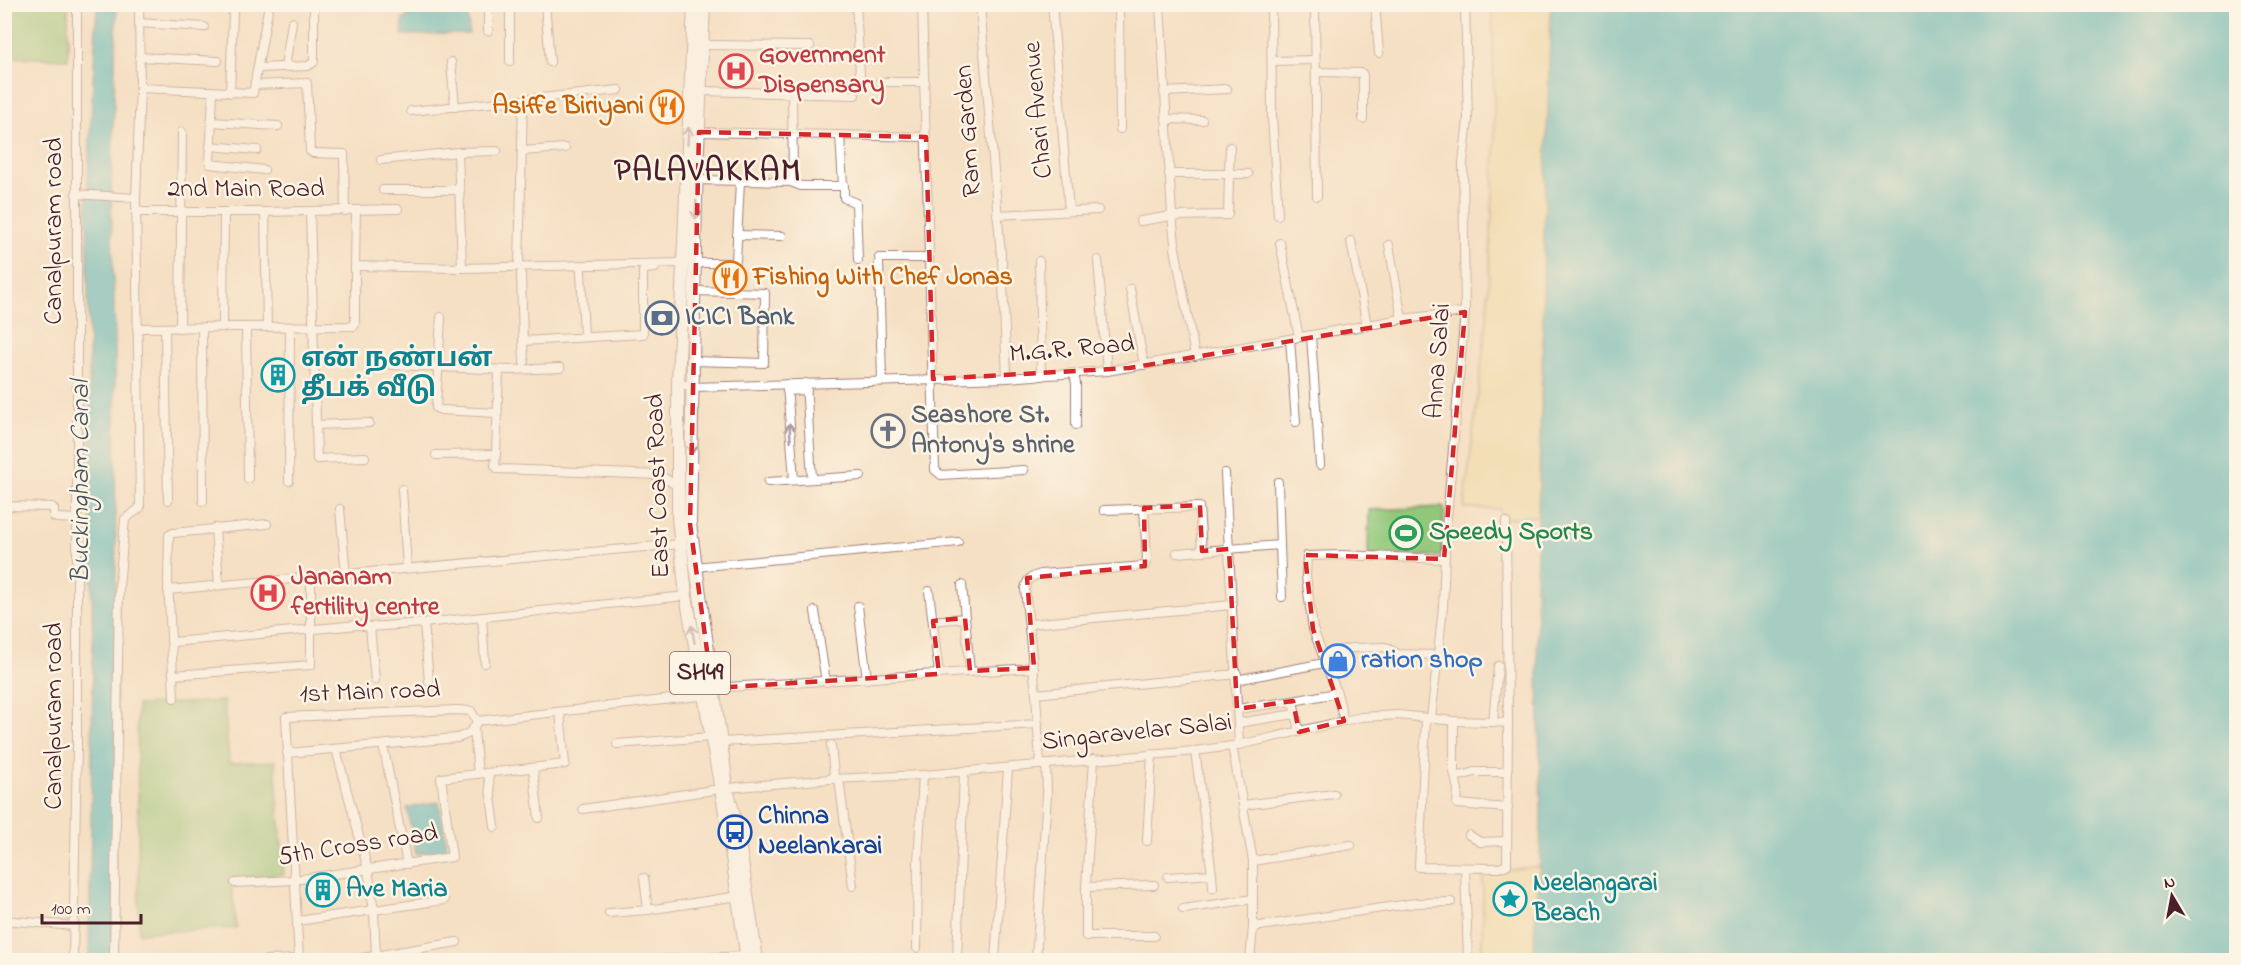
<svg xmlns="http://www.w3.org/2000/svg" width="2241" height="965" viewBox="0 0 2241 965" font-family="'Indie Flower','Noto Sans Tamil',sans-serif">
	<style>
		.green { fill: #91c779; stroke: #6e7352; stroke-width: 1.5 }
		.sand { fill: #eeda9e; stroke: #9c7c64; stroke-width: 1.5 }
		.water { fill: #47b7bf; stroke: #486b75; stroke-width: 1.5 }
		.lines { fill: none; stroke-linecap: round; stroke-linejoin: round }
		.minor-casing { stroke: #a08078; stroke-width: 10 }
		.primary-casing { stroke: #a08078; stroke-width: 14 }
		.minor { stroke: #fff; stroke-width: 8 }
		.primary { stroke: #fff; stroke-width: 12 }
		.oneway { stroke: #ae9aa0 }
		.marked { fill: none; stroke: #d62828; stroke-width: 4.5; stroke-dasharray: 12 8; stroke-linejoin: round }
		.labels { text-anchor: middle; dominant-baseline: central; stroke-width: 5; stroke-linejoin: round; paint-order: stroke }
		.shield { fill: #fcf5e5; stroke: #7f5f63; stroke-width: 1.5 }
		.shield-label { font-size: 24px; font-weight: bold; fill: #4a1f2b }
		.health-label { font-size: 26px; font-weight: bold; fill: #be3a42; stroke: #fcf5e5; text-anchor: start }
		.food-label { font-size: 26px; font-weight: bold; fill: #c56008; stroke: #fcf5e5; text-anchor: end }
		.street-label { font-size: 26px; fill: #4a1f2b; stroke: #fcf5e5 }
		.service-label { font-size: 26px; font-weight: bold; fill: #4e5e75; stroke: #fcf5e5; text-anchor: start }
		.culture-label { font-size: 26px; font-weight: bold; fill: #0d838f; stroke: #fcf5e5; text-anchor: start }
		.worship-label { font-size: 26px; font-weight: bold; fill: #5b616d; stroke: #fcf5e5; text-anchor: start }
		.leisure-label { font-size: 26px; font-weight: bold; fill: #27864d; stroke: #fcf5e5; text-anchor: start }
		.shop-label { font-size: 26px; font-weight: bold; fill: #366cbe; stroke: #fcf5e5; text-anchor: start }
		.transit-label { font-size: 26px; font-weight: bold; fill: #164399; stroke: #fcf5e5; text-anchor: start }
		.water-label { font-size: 27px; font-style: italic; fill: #49545f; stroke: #fcf5e5 }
		.district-label { font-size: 32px; font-weight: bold; letter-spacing: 1.5px; fill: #4a1f2b; stroke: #fcf5e5 }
	</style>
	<rect width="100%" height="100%" fill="#fcf5e5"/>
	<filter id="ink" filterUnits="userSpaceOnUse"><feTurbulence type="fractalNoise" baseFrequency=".0167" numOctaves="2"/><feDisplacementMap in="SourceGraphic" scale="12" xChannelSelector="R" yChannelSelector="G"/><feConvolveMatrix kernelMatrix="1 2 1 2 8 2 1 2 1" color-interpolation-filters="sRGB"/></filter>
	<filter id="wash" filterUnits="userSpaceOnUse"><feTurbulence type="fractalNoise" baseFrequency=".008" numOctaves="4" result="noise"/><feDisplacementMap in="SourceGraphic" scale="24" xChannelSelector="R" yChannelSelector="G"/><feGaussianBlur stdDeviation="1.35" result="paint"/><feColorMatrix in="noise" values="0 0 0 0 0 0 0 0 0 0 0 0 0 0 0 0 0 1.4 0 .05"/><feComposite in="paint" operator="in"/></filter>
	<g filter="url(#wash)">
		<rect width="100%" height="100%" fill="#f5e0c4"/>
		<g class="green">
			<polygon points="5,4 68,5 68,59 5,57"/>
			<polygon points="1444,507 1442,556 1368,555 1369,510"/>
			<polygon points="224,701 229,763 275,761 284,874 231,879 236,928 139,933 137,705"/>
		</g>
		<g class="sand">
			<polygon points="1492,5 1551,5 1538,516 1501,519 1500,509 1464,508 1487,319 1495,150"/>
			<polygon points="1540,866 1535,924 1534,960 1482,960 1483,873"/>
		</g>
		<g class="water">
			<polygon points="117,4 111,198 115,342 116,663 114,960 89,960 93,664 87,199 97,5"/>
			<polygon points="1551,5 2236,5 2236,960 1534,960 1535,924 1540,866 1541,812 1536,587 1542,393 1544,235"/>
			<path d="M454,7L468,12L469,34L402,35L403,20C415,8 438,9 454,7Z"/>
			<polygon points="439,802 447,848 416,854 407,808"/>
		</g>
	</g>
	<g filter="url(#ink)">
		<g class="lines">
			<g class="minor-casing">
				<g id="minor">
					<polyline points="488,4 488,31"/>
					<polyline points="510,4 510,61"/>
					<polyline points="545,4 550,62"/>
					<polyline points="856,4 860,75"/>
					<polyline points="922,4 935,470 941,475 1024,470"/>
					<polyline points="980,4 1001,255"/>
					<polyline points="1052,4 1069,211"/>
					<polyline points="1119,4 1120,129"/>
					<polyline points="1160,4 1172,216 1228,215 1229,174 1169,174"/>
					<polyline points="1271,4 1272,116 1278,215"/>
					<polyline points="1315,4 1317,196"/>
					<polyline points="1375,4 1379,53"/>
					<polyline points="139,23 204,27"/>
					<polyline points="703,45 810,46"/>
					<polyline points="139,57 218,61"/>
					<polyline points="1272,61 1315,60"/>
					<polyline points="451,62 455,107"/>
					<polyline points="285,67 292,22"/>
					<polyline points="258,68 308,66 314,62 314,4"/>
					<polyline points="1316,72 1362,73 1363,76 1363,119"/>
					<polyline points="880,82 925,82"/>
					<polyline points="255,85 307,83 310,151 313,153 344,154 345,211"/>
					<polyline points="140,88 253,93 269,4"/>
					<polyline points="701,91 855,95"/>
					<polyline points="213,92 210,164 264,170"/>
					<polyline points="1164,92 1227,89"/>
					<polyline points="230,93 233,11"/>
					<polyline points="411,111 619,90"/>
					<polyline points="1166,119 1202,120"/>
					<polyline points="211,122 278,126"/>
					<polyline points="699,132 926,137"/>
					<polyline points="210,146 257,150"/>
					<polyline points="1230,147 1229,174 1248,174"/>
					<polyline points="522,151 565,148"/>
					<polyline points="458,152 462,268"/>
					<polyline points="381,160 458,152 497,151"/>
					<polyline points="697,180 791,182 801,186 843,186 840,135"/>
					<polyline points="791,182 793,178 792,94"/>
					<polyline points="844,185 844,198 856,203 858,260"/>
					<polyline points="383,190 460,190"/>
					<polyline points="76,194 136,198"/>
					<polyline points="356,210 355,266 462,268 682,263"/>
					<polyline points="310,211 317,459 365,457"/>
					<polyline points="136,212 265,212 398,209"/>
					<polyline points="265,212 267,327"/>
					<polyline points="997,215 1098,210"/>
					<polyline points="1140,221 1172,216 1175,243"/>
					<polyline points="737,235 782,236"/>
					<polyline points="1351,241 1367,326"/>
					<polyline points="1280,243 1299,337"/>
					<polyline points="1389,245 1402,319"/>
					<polyline points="1175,248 1195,356"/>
					<polyline points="879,258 929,258"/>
					<polyline points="1098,260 1107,371"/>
					<polyline points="1002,261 1007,378"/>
					<polyline points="1039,261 1041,376"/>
					<polyline points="695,263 732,263 736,261 740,181"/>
					<polyline points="879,263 882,381"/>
					<polyline points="519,266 523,101"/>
					<polyline points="581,271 584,337"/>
					<polyline points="521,274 523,341 643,334 643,271 645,269 655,268"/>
					<polyline points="1130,289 1144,365"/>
					<polyline points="441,317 436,408 441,410 497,413"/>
					<polyline points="223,327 224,212"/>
					<polyline points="246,327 248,479"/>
					<polyline points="137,328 354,326 355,324 355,266"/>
					<polyline points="165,328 168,500"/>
					<polyline points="180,328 182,132"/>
					<polyline points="202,328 203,501"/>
					<polyline points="1311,336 1320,465"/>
					<polyline points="1290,339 1296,422"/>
					<polyline points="523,341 524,362"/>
					<polyline points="694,361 764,363 765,293 695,291"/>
					<polyline points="392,365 510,370 560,368"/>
					<polyline points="1074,374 1076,384 1076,425"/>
					<polyline points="678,383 693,387 1007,378 1107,371 1402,319 1465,312"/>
					<polyline points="806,383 812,479"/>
					<polyline points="787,384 794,480"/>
					<polyline points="787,391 807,390"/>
					<polyline points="316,425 369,423"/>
					<polyline points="496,454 495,466 498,469 660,475 677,486"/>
					<polyline points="436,455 496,454 499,370"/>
					<polyline points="1225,473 1239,745"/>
					<polyline points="289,481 290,327"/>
					<polyline points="768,482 861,476"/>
					<polyline points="1278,482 1280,545"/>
					<polyline points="402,489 407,568"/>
					<polyline points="4,506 52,507 54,509 54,517 57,518 77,519"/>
					<polyline points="340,509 346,575"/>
					<polyline points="1104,510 1199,507 1202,551"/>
					<polyline points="1506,522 1508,723"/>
					<polyline points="267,524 173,533 169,535 168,581 173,675 311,665 311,578"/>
					<polyline points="215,528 219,585"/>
					<polyline points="1177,553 1280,545 1282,597"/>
					<polyline points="694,567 958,542"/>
					<polyline points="962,585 970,671"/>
					<polyline points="168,590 680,544"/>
					<polyline points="929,591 939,674"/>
					<polyline points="858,606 867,679"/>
					<polyline points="815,611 826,682"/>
					<polyline points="482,617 485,663"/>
					<polyline points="933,621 965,618"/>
					<polyline points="424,623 429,682"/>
					<polyline points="1030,624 1232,605"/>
					<polyline points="370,627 375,680"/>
					<polyline points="173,642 358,625 370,627 424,623 686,596"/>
					<polyline points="1323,654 1352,648 1385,647 1398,654 1438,655"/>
					<polyline points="173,675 174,698"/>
					<polyline points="1236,680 1319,664"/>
					<polyline points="712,688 1034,668"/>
					<polyline points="1036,694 1237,674"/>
					<polyline points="1237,709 1293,701"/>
					<polyline points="1426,718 1419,867 1499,868 1507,865 1508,723 1493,722"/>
					<polyline points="1431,719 1443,607 1446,529 1465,312 1463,163 1468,120 1465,4"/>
					<polyline points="1344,721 1337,693 1313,629 1306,576 1307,556 1342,555 1444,559"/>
					<polyline points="1454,721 1454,772 1458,790 1457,804 1508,808"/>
					<polyline points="1238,723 1295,714"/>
					<polyline points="474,730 478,774"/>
					<polyline points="1299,732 1293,701 1331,694"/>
					<polyline points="722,742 1038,724"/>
					<polyline points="617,744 711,737"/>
					<polyline points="383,745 407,864"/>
					<polyline points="831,745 834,775 831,779"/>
					<polyline points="1232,746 1253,861 1253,927 1250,960"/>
					<polyline points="336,749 368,870 374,911 376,957"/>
					<path d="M287,753L457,738C468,735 473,731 477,721L708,695"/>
					<polyline points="1094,759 1086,887 1154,885"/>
					<path d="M1040,765L1036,694L1025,589C1027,578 1031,577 1041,574L1145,566L1147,559L1144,508"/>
					<polyline points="533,768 539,818"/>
					<polyline points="488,773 495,827"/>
					<polyline points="1456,776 1465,775 1474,772 1508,772"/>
					<polyline points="839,779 853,886"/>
					<polyline points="1243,805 1334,794"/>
					<polyline points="583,809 727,788 831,779 923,775 1195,751 1239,745 1361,717 1399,715 1454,721 1493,722 1498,666"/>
					<polyline points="1469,835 1480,842 1507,841"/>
					<polyline points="1147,841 1152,754"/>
					<polyline points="1253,861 1351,845"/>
					<polyline points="1465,869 1468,960"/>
					<polyline points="1212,874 1213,888"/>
					<polyline points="1168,877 1212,874 1195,751"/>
					<polyline points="644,878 648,910 738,896"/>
					<polyline points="235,883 294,880 452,857 441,778 565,764 560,712"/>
					<polyline points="1086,887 1086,936 1154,936"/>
					<polyline points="1183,909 1253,899"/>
					<polyline points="609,913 648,910"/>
					<polyline points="4,920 74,926"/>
					<polyline points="297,921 444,900"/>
					<polyline points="1253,927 1416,903 1451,902"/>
					<polyline points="917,948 918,863 923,775"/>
					<polyline points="73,960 77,746 77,4"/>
					<polyline points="114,960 119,588 125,519 140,508 136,198 140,88 139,4"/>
					<polyline points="266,960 299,959"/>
					<polyline points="299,960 286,717 457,710 471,711 477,721"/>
					<polyline points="351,960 457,942"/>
					<polyline points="658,960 746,956"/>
					<polyline points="957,960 964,771"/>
					<polyline points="995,960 1008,768"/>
					<polyline points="1036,960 1047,794 1046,764"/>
				</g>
			</g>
			<g class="primary-casing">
				<g id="primary">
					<polyline points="694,4 678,383 678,518 686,596 727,823 747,960"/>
					<polyline points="704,4 696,196 690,524 726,779"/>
					<polyline points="729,796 736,823 757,960"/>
				</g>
			</g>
			<use href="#minor" class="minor"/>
			<use href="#primary" class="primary"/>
		</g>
		<defs><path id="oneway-shaft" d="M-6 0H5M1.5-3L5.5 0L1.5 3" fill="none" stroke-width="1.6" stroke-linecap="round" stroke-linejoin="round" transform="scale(1.5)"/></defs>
		<g class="oneway">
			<use href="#oneway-shaft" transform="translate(688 136) rotate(-86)"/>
			<use href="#oneway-shaft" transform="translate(696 210) rotate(91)"/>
			<use href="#oneway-shaft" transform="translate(790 432) rotate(-94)"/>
			<use href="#oneway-shaft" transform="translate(692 445) rotate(92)"/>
			<use href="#oneway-shaft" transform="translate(693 634) rotate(-100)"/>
		</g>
	</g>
	<path d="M0 0H2241V965H0ZM699,132L926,137L933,379L1129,368L1465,312L1444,559L1305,555L1313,629L1344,721L1299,732L1293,701L1237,709L1229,549L1202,551L1200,505L1144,508L1145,566L1027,578L1034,668L970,671L965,618L933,621L939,674L712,688L690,524Z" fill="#f5e0c4" fill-opacity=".55" fill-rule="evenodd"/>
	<path class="marked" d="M699,132L926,137L933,379L1129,368L1465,312L1444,559L1305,555L1313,629L1344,721L1299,732L1293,701L1237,709L1229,549L1202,551L1200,505L1144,508L1145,566L1027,578L1034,668L970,671L965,618L933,621L939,674L712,688L690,524Z"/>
	<defs>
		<g id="hospital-ring" transform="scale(1.725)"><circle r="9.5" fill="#fcf5e5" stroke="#e0444e" stroke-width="1.5"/><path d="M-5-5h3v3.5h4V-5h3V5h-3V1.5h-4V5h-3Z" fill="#e0444e"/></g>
		<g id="restaurant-ring" transform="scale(1.725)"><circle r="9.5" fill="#fcf5e5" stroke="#e8710a" stroke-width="1.5"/><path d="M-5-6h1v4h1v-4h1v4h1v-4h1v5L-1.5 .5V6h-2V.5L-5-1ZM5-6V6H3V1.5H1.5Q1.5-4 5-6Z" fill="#e8710a"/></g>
		<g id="bank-ring" transform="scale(1.725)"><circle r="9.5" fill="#fcf5e5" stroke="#5c6f8a" stroke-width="1.5"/><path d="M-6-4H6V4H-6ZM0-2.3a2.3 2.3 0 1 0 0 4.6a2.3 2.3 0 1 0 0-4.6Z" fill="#5c6f8a"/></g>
		<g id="building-ring" transform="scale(1.725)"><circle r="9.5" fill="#fcf5e5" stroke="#0f9aa8" stroke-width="1.5"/><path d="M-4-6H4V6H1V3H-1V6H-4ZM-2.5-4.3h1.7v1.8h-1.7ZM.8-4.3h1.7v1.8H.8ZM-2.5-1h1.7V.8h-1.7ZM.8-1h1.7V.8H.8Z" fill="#0f9aa8"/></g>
		<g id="church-ring" transform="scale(1.725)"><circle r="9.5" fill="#fcf5e5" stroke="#6b7280" stroke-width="1.5"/><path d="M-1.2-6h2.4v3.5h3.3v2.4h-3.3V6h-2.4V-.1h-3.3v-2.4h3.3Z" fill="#6b7280"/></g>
		<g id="stadium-ring" transform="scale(1.725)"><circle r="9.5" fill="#fcf5e5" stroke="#2e9e5b" stroke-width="1.5"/><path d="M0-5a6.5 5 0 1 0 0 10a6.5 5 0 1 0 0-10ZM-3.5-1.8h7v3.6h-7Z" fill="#2e9e5b"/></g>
		<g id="shop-ring" transform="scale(1.725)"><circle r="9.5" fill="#fcf5e5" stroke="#3f7fe0" stroke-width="1.5"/><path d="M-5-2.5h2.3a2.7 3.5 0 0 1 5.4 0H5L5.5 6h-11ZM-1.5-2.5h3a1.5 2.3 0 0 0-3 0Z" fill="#3f7fe0"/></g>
		<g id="bus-ring" transform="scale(1.725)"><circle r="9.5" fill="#fcf5e5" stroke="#1a4fb4" stroke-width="1.5"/><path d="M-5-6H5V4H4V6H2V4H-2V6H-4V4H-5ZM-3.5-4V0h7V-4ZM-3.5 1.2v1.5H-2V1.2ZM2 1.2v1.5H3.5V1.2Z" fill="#1a4fb4"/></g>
		<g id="sight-ring" transform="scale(1.725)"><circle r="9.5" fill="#fcf5e5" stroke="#0f9aa8" stroke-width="1.5"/><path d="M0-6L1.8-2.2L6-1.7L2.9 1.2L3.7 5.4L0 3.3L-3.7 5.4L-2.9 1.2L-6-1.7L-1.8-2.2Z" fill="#0f9aa8"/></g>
	</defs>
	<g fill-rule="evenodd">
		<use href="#hospital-ring" x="736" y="71"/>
		<use href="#restaurant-ring" x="667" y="107"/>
		<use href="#restaurant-ring" x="730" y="278"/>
		<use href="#bank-ring" x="662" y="318"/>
		<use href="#building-ring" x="278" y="375"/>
		<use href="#church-ring" x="888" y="431"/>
		<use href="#stadium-ring" x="1406" y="533"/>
		<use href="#hospital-ring" x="268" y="593"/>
		<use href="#shop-ring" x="1338" y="661"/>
		<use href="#bus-ring" x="735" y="832"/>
		<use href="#building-ring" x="323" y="890"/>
		<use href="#sight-ring" x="1510" y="899"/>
	</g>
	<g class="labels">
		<rect class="shield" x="670" y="652" width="60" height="42" rx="4.5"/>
		<g class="shield-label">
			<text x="700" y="673">SH49</text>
		</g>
		<g class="health-label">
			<text x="759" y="56">Government<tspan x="759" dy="30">Dispensary</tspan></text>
			<text x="291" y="578">Jananam<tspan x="291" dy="30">fertility centre</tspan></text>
		</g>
		<g class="food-label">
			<text x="644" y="107">Asiffe Biriyani</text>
			<text x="753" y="278" text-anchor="start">Fishing With Chef Jonas</text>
		</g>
		<g class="street-label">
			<text transform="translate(1039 110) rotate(-95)">Chari Avenue</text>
			<text transform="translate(969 131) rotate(-94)">Ram Garden</text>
			<text x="246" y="190">2nd Main Road</text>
			<text transform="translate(55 231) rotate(-90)">Canalpuram road</text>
			<text transform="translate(1072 350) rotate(-5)">M.G.R. Road</text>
			<text transform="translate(1439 361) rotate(-86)">Anna Salai</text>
			<text transform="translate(659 486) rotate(-92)">East Coast Road</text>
			<text transform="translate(370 693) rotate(-2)">1st Main road</text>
			<text transform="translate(55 716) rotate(-90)">Canalpuram road</text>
			<text transform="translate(1137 733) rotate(-6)">Singaravelar Salai</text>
			<text transform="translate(358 846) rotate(-9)">5th Cross road</text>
		</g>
		<g class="service-label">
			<text x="685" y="318">ICICI Bank</text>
		</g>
		<g class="culture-label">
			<text x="301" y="360">என் நண்பன்<tspan x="301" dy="30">தீபக் வீடு</tspan></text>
			<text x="1533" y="884">Neelangarai<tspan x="1533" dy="30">Beach</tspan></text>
			<text x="346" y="890">Ave Maria</text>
		</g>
		<g class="worship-label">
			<text x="911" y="416">Seashore St.<tspan x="911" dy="30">Antony's shrine</tspan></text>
		</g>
		<g class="leisure-label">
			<text x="1429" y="533">Speedy Sports</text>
		</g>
		<g class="shop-label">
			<text x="1361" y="661">ration shop</text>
		</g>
		<g class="transit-label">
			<text x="758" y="817">Chinna<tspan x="758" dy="30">Neelankarai</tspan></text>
		</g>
		<g class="water-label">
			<text transform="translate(81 482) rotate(-90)">Buckingham Canal</text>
		</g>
		<g class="district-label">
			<text x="708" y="172">PALAVAKKAM</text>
		</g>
	</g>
	<rect width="2241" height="965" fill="none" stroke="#fcf5e5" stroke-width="24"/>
	<g transform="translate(2172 896) rotate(350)" stroke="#fcf5e5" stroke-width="4.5" paint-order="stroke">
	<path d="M0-4.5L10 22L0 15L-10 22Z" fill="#4a1f2b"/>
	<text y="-9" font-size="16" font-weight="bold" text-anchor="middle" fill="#4a1f2b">N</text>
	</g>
	<path d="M42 914v9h99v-9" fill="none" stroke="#4a1f2b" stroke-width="3"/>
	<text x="51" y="914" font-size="18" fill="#4a1f2b" stroke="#fcf5e5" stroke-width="4.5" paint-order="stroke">100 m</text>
</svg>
